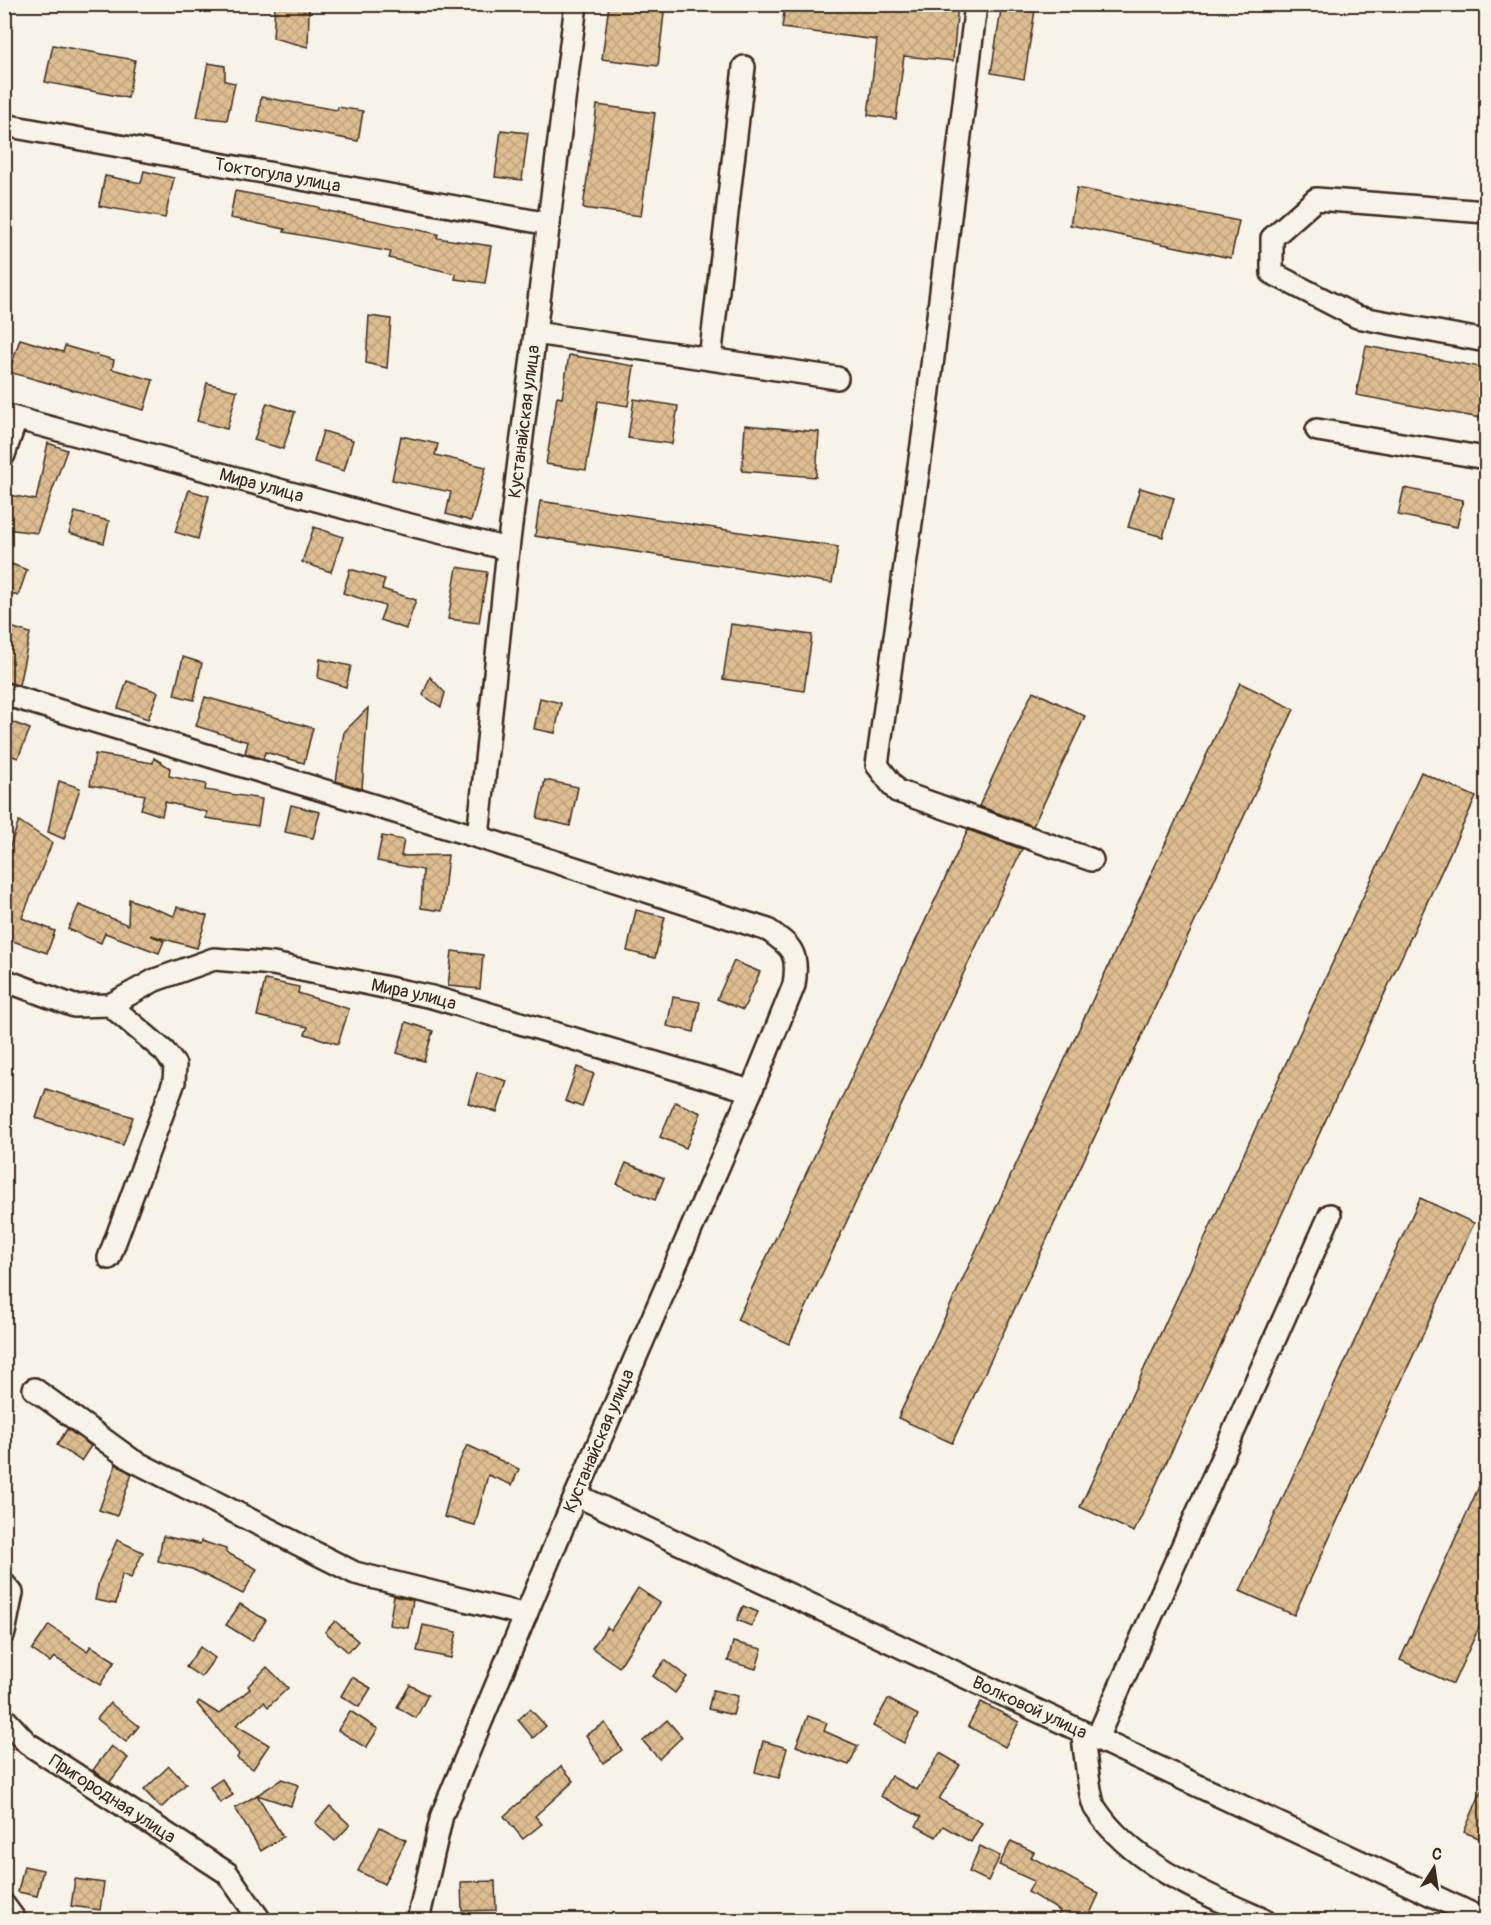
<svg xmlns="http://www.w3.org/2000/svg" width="1491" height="1925" viewBox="0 0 1491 1925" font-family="Pangolin,sans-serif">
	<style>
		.building { fill: url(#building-cross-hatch); stroke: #3b2a1e; stroke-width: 1.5 }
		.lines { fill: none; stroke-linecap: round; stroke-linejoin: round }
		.minor-casing { stroke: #3b2a1e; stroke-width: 26 }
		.minor { stroke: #f7f3e8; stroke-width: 21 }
		.labels { text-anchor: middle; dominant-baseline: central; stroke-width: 5; stroke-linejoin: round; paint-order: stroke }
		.street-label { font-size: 18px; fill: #3b2a1e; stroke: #f7f3e8 }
	</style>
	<defs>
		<pattern id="building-cross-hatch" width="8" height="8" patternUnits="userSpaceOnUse" patternTransform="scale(1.5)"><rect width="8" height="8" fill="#debe91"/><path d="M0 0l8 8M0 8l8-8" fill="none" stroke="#bfa37d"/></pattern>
	</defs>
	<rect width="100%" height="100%" fill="#f7f3e8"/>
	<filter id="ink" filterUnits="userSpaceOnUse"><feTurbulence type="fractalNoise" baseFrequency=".0167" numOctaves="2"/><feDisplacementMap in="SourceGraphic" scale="12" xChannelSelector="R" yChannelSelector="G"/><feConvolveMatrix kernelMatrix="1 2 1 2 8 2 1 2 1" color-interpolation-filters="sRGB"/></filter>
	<g filter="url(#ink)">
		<g class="building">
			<polygon points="609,4 665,4 658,66 602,59"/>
			<polygon points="785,4 958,4 953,61 904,56 896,119 868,115 877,40 782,28"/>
			<polygon points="1002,4 1036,4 1024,79 991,73"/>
			<polygon points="275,5 309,9 308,47 273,38"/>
			<polygon points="53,45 135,60 128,98 45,82"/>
			<polygon points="208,63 225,66 225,81 235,83 227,120 197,117"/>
			<polygon points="261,97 337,110 338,107 363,111 358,141 258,122"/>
			<polygon points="597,105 655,113 641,216 583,208"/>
			<polygon points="501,130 528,133 522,180 495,177"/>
			<polygon points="144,171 174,178 165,218 99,206 105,176 141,183"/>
			<polygon points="1077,188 1239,221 1231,258 1070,225"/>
			<polygon points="235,191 319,207 319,209 438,234 437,238 491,246 485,283 455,279 456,274 389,258 391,252 284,232 285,229 230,218"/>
			<polygon points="369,316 391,319 387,368 366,363"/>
			<polygon points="20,339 63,352 65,346 114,360 112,369 153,380 144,410 9,372"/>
			<polygon points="1366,346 1486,368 1486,419 1356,395"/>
			<polygon points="569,355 634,366 628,406 598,401 586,470 546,464 557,397 562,398"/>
			<polygon points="207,383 237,391 227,429 197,421"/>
			<polygon points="634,399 678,406 672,444 628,438"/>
			<polygon points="267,403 295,412 283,449 254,440"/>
			<polygon points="745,425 819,432 816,477 742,471"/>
			<polygon points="323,431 353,440 344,471 314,462"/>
			<polygon points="401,436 438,444 435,455 486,467 471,521 446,514 451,492 392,480"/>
			<polygon points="48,443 67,450 37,533 6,529 9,495 36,500"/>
			<polygon points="1140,488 1174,498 1163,537 1128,527"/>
			<polygon points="1404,488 1463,500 1457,527 1398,515"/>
			<polygon points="189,490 209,496 198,539 175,532"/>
			<polygon points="540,501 838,547 832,583 535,536"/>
			<polygon points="75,512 109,521 104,543 69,533"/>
			<polygon points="314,527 343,537 331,572 302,562"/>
			<polygon points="9,563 27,570 18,596 4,591 4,574"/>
			<polygon points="457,567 487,572 479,623 448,619"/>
			<polygon points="350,569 385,579 382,589 416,600 406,629 380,620 385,606 343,593"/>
			<polygon points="731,624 812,635 804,691 723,679"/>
			<polygon points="4,625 30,633 19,685 4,682"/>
			<polygon points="183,657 202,663 194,700 174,695"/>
			<polygon points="320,659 351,666 346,687 318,678"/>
			<polygon points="430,677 445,693 441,707 423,695"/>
			<polygon points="127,681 158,692 148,719 118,708"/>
			<polygon points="1240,683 1294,709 952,1443 898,1418"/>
			<polygon points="1033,691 1085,716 1033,826 979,806"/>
			<polygon points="205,697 313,728 304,763 265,752 263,759 245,753 248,742 196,726"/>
			<polygon points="540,698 561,703 555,733 534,729"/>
			<polygon points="368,708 362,789 336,781 344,732"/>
			<polygon points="4,719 30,729 18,758 4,753"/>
			<polygon points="95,754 153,763 154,758 170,768 169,776 206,784 205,790 262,799 258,826 206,818 207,812 165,802 162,816 141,809 145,795 90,785"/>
			<polygon points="1421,772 1476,797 1134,1532 1080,1507"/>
			<polygon points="545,780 578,787 570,826 537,818"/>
			<polygon points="59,781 80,788 64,839 48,832"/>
			<polygon points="291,805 320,812 313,838 285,832"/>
			<polygon points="19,821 52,843 22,918 55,931 47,953 4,938 4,863"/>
			<polygon points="968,830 1022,849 789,1344 737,1320"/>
			<polygon points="382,836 404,840 401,856 448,855 442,911 421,908 423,870 377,861"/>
			<polygon points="129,899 174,916 177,907 207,916 197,948 150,935 164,941 159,953 105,933 101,943 68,929 79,905 128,925"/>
			<polygon points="636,910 665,917 655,958 627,951"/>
			<polygon points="452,951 483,955 480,989 448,986"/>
			<polygon points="734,961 760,972 743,1010 717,999"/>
			<polygon points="265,980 299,987 298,993 349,1009 338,1044 305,1034 308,1027 257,1016"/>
			<polygon points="673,997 700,1002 694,1032 667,1026"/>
			<polygon points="406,1022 433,1031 424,1061 397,1053"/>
			<polygon points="577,1067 594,1074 582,1107 565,1101"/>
			<polygon points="477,1072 507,1081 497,1112 468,1103"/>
			<polygon points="46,1089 133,1117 123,1145 36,1118"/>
			<polygon points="675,1102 701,1113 686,1148 660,1137"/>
			<polygon points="626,1163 664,1178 655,1200 617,1184"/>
			<polygon points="1420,1198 1474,1223 1294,1615 1240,1591"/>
			<polygon points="67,1429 91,1446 81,1461 57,1445"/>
			<polygon points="467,1445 519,1469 512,1485 488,1475 475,1525 444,1517 457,1467"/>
			<polygon points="116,1464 132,1474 117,1516 99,1510"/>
			<polygon points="1486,1471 1486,1612 1453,1684 1400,1660"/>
			<polygon points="163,1536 200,1544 201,1541 226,1549 226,1552 257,1569 243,1594 192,1569 158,1561"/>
			<polygon points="117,1540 143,1552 131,1578 122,1574 116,1604 95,1600 99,1581"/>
			<polygon points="638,1588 660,1603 619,1667 592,1648 607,1627 611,1630"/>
			<polygon points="394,1596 413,1600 408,1628 389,1625"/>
			<polygon points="240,1604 266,1620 252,1641 226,1625"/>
			<polygon points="743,1606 758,1612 751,1626 737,1620"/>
			<polygon points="335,1621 358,1641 348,1652 325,1632"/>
			<polygon points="49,1625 87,1651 91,1646 115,1661 100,1685 54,1657 50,1662 32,1650"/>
			<polygon points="423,1625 457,1632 451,1658 417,1651"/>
			<polygon points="733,1642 762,1649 756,1669 728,1661"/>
			<polygon points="200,1647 215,1658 201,1677 186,1667"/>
			<polygon points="665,1660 687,1677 675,1693 653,1676"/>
			<polygon points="267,1667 288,1688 268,1707 264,1702 236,1725 269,1745 253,1769 237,1758 239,1754 197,1704 199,1701 219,1714 250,1689 248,1686"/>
			<polygon points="352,1677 371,1688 359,1707 341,1696"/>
			<polygon points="410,1685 428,1695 416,1718 397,1707"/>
			<polygon points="713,1690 738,1696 733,1715 708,1709"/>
			<polygon points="888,1699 918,1715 904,1743 873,1726"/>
			<polygon points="981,1702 1019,1722 1005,1747 968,1726"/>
			<polygon points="110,1703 139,1726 126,1742 97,1719"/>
			<polygon points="530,1709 546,1726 533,1738 518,1720"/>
			<polygon points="350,1711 378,1729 366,1748 338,1730"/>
			<polygon points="808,1716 827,1723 824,1731 858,1746 849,1765 796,1746"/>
			<polygon points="667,1720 682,1737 659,1759 643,1741"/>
			<polygon points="605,1723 622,1750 603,1763 586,1735"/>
			<polygon points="763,1741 787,1748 779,1778 755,1772"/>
			<polygon points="111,1746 128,1758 110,1782 93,1770"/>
			<polygon points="940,1753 960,1765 939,1799 982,1823 971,1842 943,1826 936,1837 916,1826 921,1817 880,1796 891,1776 917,1790"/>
			<polygon points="169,1766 186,1784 161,1808 144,1790"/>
			<polygon points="561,1766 574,1781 535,1816 542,1824 523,1839 504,1816"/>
			<polygon points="222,1779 233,1795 220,1803 210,1787"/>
			<polygon points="282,1779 298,1785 291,1806 257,1795"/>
			<polygon points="1486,1780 1486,1841 1464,1832"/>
			<polygon points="257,1795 283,1837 261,1851 235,1808"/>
			<polygon points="330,1806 350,1825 335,1841 315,1823"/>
			<polygon points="380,1827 406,1840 384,1884 358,1871"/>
			<polygon points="1011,1841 1034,1852 1031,1857 1099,1894 1087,1920 1056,1920 1060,1911 1028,1892 1034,1881 999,1865"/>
			<polygon points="980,1846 1000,1856 988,1881 969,1872"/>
			<polygon points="24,1866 43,1870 37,1896 18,1892"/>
			<polygon points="75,1879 104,1883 100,1910 71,1906"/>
			<polygon points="495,1881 496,1910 462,1911 461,1882"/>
		</g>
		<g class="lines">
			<g class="minor-casing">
				<g id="minor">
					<polyline points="976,4 925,423 877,765 897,791 1092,860"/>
					<path id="s1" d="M4,125L549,224"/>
					<polyline points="1486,212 1316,199 1272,238 1272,273 1357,317 1486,341"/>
					<polyline points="535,333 837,378"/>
					<polyline points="710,359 744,67"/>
					<path id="s2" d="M4,415L390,520L508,549"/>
					<polyline points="1317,430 1486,458"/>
					<polyline points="4,455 16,419"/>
					<path d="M4,694L478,837L768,930C792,947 799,953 794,985L751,1091L576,1495L442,1815L418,1920"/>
					<path id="s3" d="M478,837L508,549L576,4"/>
					<path id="s4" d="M4,980L74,1006L110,1005L155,980L214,959L273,964L432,997L751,1091"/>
					<polyline points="109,1258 174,1082 175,1065 164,1051 110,1005"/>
					<polyline points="34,1389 132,1460 355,1573 526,1615"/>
					<path id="s5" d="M576,1495L1485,1920"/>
					<polyline points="4,1584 12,1593 4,1633"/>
					<path id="s6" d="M4,1718L27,1743L227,1873L260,1920"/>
					<path d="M1082,1732C1085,1747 1089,1798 1095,1808C1132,1865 1205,1894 1264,1920"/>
					<polyline points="1097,1738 1330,1215"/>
					<polyline points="4,1905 15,1920"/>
				</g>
			</g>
			<use href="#minor" class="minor"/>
		</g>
	</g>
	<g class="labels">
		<g class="street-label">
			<text stroke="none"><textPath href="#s1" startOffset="278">Токтогула улица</textPath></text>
			<text stroke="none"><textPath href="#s3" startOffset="418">Кустанайская улица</textPath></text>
			<text stroke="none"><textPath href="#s2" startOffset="267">Мира улица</textPath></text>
			<text stroke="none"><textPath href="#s4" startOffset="428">Мира улица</textPath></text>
			<text transform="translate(599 1441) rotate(-67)">Кустанайская улица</text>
			<text stroke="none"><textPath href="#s5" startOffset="501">Волковой улица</textPath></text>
			<text stroke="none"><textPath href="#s6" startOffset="136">Пригородная улица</textPath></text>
		</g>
	</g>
	<rect width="1491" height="1925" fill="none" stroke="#f7f3e8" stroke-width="24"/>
	<rect x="12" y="12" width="1467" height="1901" fill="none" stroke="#3b2a1e" stroke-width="2" filter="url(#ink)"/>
	<g transform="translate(1434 1868) rotate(12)" stroke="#f7f3e8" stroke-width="4.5" paint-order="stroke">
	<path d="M0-4.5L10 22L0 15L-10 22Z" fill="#3b2a1e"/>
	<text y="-9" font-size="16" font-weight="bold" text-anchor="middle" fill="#3b2a1e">С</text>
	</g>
</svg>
